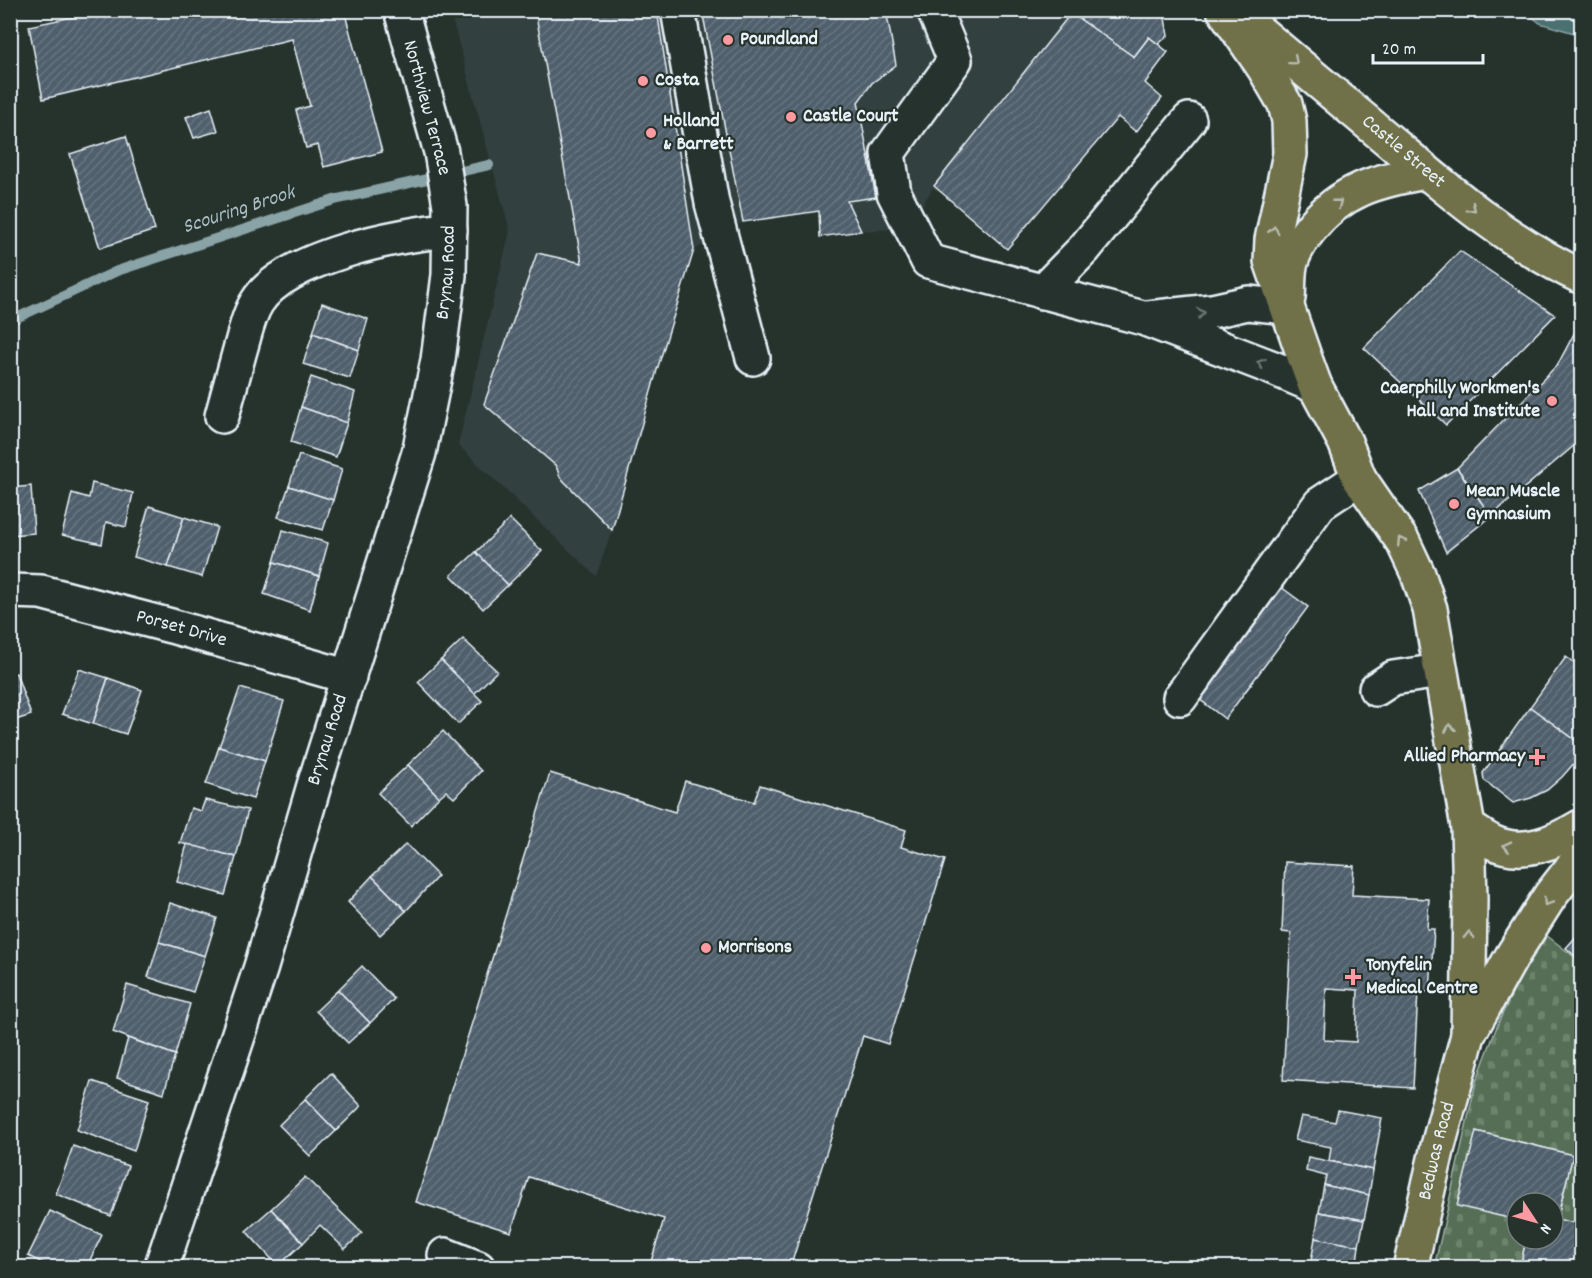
<svg xmlns="http://www.w3.org/2000/svg" width="1592" height="1278" viewBox="0 0 1592 1278" font-family="Dekko,sans-serif">
	<style>
		.built { fill: #334040 }
		.cemetery { fill: url(#cemetery-stones); stroke: #9eb0a6; stroke-width: 1.5 }
		.water { fill: #4b6f71; stroke: #8aa3a7; stroke-width: 1.5 }
		.lines { fill: none; stroke-linecap: round; stroke-linejoin: round }
		.stream { stroke: #8aa3a7; stroke-width: 10 }
		.building { fill: url(#building-hatch); stroke: #e8f1f8; stroke-width: 1.5; fill-rule: evenodd }
		.minor-casing { stroke: #e8f1f8; stroke-width: 38 }
		.major-casing { stroke: #e8f1f8; stroke-width: 38 }
		.minor { stroke: #26332d; stroke-width: 33 }
		.major { stroke: #70704a; stroke-width: 33 }
		.oneway { stroke: #b8bdb2 }
		.oneway2 { stroke: #6a7674 }
		.poi-dot { fill: #ff9aa2; stroke: #26332d; stroke-width: 2 }
		.labels { text-anchor: middle; dominant-baseline: central; stroke-width: 4.5; stroke-linejoin: round; paint-order: stroke }
		.poi-label { font-size: 20px; font-weight: bold; fill: #e8f1f8; stroke: #26332d; text-anchor: start }
		.street-label { font-size: 20px; fill: #e8f1f8; stroke: #26332d }
		.water-label { font-size: 21px; font-style: italic; fill: #a9bdc2; stroke: #26332d }
	</style>
	<defs>
		<pattern id="cemetery-stones" width="16" height="16" patternUnits="userSpaceOnUse" patternTransform="scale(1.5)"><rect width="16" height="16" fill="#546e54"/><path d="M2 7V4a2 2 0 0 1 4 0v3zM10 15v-3a2 2 0 0 1 4 0v3z" fill="#6d836d"/></pattern>
		<pattern id="building-hatch" width="6" height="6" patternUnits="userSpaceOnUse" patternTransform="scale(1.5)"><rect width="6" height="6" fill="#505f6c"/><path d="M-1 1l2-2M0 6l6-6M5 7l2-2" fill="none" stroke="#697682"/></pattern>
	</defs>
	<rect width="100%" height="100%" fill="#26332d"/>
	<filter id="ink" filterUnits="userSpaceOnUse"><feTurbulence type="fractalNoise" baseFrequency=".0167" numOctaves="2"/><feDisplacementMap in="SourceGraphic" scale="12" xChannelSelector="R" yChannelSelector="G"/><feConvolveMatrix kernelMatrix="1 2 1 2 8 2 1 2 1" color-interpolation-filters="sRGB"/></filter>
	<g filter="url(#ink)">
		<polygon class="built" points="1161,10 1165,18 1168,36 1158,44 1149,37 1134,57 1071,13 934,186 908,228 861,231 820,237 819,212 743,222 694,250 657,370 612,530 596,576 458,445 510,231 450,11"/>
		<polygon class="cemetery" points="1546,935 1581,962 1581,1225 1557,1219 1573,1155 1476,1131 1517,1220 1517,1239 1526,1239 1520,1267 1434,1268 1476,1082 1499,1021 1522,974"/>
		<polygon class="water" points="1525,11 1581,11 1581,35 1540,23"/>
		<g class="lines">
			<polyline class="stream" points="10,321 117,271 334,200 489,165"/>
		</g>
		<g class="building">
			<polygon points="106,10 344,10 382,152 324,167 318,145 306,148 296,110 310,106 292,39 43,99 29,26"/>
			<polygon points="535,10 657,10 694,250 657,370 612,530 560,477 556,466 484,404 537,253 582,263"/>
			<polygon points="702,10 886,10 896,65 872,83 858,102 876,197 847,201 861,231 820,237 819,211 743,222"/>
			<polygon points="1067,10 1161,10 1165,18 1168,36 1158,44 1149,37 1134,57"/>
			<polygon points="1071,13 1134,57 1149,37 1168,52 1145,83 1162,98 1136,132 1118,117 1007,249 934,186"/>
			<polygon points="211,108 218,131 194,138 186,117"/>
			<polygon points="126,136 155,230 100,248 70,154"/>
			<polygon points="1460,251 1555,315 1446,425 1364,348"/>
			<polygon points="322,303 368,319 359,350 313,333"/>
			<polygon points="1577,328 1582,331 1582,439 1491,516 1457,468 1558,364"/>
			<polygon points="313,333 359,350 350,378 303,364"/>
			<polygon points="311,377 355,392 347,423 301,407"/>
			<polygon points="301,407 347,423 336,457 291,442"/>
			<polygon points="299,455 342,469 333,500 289,486"/>
			<polygon points="1457,468 1491,516 1446,552 1419,491"/>
			<polygon points="92,483 133,493 126,527 106,522 102,544 62,535 72,493 89,498"/>
			<polygon points="31,486 34,533 10,535 10,488"/>
			<polygon points="289,486 333,500 323,530 278,517"/>
			<polygon points="149,506 184,517 168,567 134,557"/>
			<polygon points="184,517 217,527 202,577 168,567"/>
			<polygon points="510,519 542,551 508,585 476,552"/>
			<polygon points="283,530 328,543 319,576 274,562"/>
			<polygon points="476,552 508,585 483,609 451,575"/>
			<polygon points="274,562 319,576 310,610 264,594"/>
			<polygon points="1277,584 1308,607 1225,719 1194,695"/>
			<polygon points="463,639 497,671 474,694 441,660"/>
			<polygon points="1566,657 1582,668 1582,745 1530,707"/>
			<polygon points="441,660 482,701 458,724 418,682"/>
			<polygon points="79,669 108,678 93,724 62,714"/>
			<polygon points="16,673 31,715 10,722 10,676"/>
			<polygon points="108,678 142,690 126,734 93,724"/>
			<polygon points="240,688 284,701 265,761 219,747"/>
			<polygon points="1530,707 1582,745 1582,754 1562,777 1547,790 1531,798 1513,803 1484,780 1483,773"/>
			<polygon points="443,731 481,771 454,798 446,791 439,797 408,765"/>
			<polygon points="219,747 265,761 253,799 206,784"/>
			<polygon points="408,765 439,797 411,826 378,793"/>
			<polygon points="550,773 675,812 685,781 754,802 760,785 906,830 901,847 945,860 888,1044 863,1036 790,1268 649,1268 664,1219 529,1177 511,1232 416,1202"/>
			<polygon points="205,800 248,810 236,857 180,843 191,808 201,811"/>
			<polygon points="187,844 236,857 225,895 177,882"/>
			<polygon points="406,844 438,876 406,911 372,876"/>
			<path d="M1285,862L1354,866L1352,895L1429,899L1427,929H1434L1430,992L1418,991L1413,1088L1283,1080L1291,933L1282,932ZM1326,988L1358,990L1356,1042L1324,1040Z"/>
			<polygon points="372,876 406,911 380,935 348,902"/>
			<polygon points="170,903 217,918 205,956 159,942"/>
			<polygon points="1582,930 1582,962 1566,948"/>
			<polygon points="159,942 205,956 193,992 148,977"/>
			<polygon points="362,966 394,999 370,1023 338,990"/>
			<polygon points="127,985 190,1004 175,1055 113,1032"/>
			<polygon points="338,990 370,1023 348,1043 316,1011"/>
			<polygon points="128,1038 175,1055 164,1093 117,1078"/>
			<polygon points="331,1073 361,1106 336,1131 305,1099"/>
			<polygon points="92,1081 149,1100 134,1151 77,1130"/>
			<polygon points="305,1099 336,1131 310,1156 279,1125"/>
			<polygon points="1338,1110 1382,1118 1373,1170 1329,1161 1331,1147 1295,1140 1301,1116 1335,1122"/>
			<polygon points="1476,1131 1573,1155 1557,1219 1582,1225 1582,1268 1520,1268 1526,1239 1553,1239 1553,1203 1517,1203 1517,1220 1457,1206"/>
			<polygon points="73,1146 128,1166 111,1216 56,1194"/>
			<polygon points="1308,1157 1373,1170 1369,1195 1324,1185 1326,1176 1306,1171"/>
			<polygon points="305,1177 362,1233 345,1249 320,1225 303,1243 271,1209"/>
			<polygon points="1324,1185 1369,1195 1364,1220 1319,1212"/>
			<polygon points="271,1209 303,1243 278,1266 246,1231"/>
			<polygon points="50,1211 102,1235 86,1268 53,1268 28,1256"/>
			<polygon points="1319,1212 1364,1220 1359,1246 1315,1238"/>
			<polygon points="1315,1238 1359,1246 1356,1268 1310,1267"/>
		</g>
		<g class="lines">
			<g class="minor-casing">
				<g id="minor">
					<polyline points="678,10 712,203 753,358"/>
					<polyline points="934,10 955,60 888,153 894,193 928,261 1143,318 1273,368 1315,386"/>
					<polyline points="1042,292 1084,249 1189,120"/>
					<polyline points="1148,318 1212,311 1248,303 1287,307"/>
					<path d="M222,416C228,394 234,372 240,350C245,334 248,316 257,302C285,257 399,234 450,230"/>
					<path id="s1" d="M10,591L41,592L171,626L349,677"/>
					<polyline points="1376,689 1393,678 1440,671"/>
					<polyline points="1180,698 1320,504 1359,478"/>
					<polyline points="445,1255 478,1268"/>
					<path id="s2" d="M161,1268L261,967L315,782L419,453L438,360L449,275L450,206L441,152L401,10"/>
				</g>
			</g>
			<g class="major-casing">
				<g id="major">
					<polyline points="1224,10 1264,68 1285,104 1289,121 1290,154 1272,240 1271,261 1304,356 1315,386 1345,442 1359,478 1403,542 1418,574 1430,609 1468,827 1470,900 1468,1035"/>
					<path id="s3" d="M1245,20C1294,61 1343,102 1392,143C1451,193 1511,244 1582,277"/>
					<path d="M1288,298C1289,288 1288,276 1290,266C1293,253 1301,240 1310,229C1341,190 1378,180 1426,172"/>
					<path d="M1468,827C1476,832 1484,838 1492,842C1523,857 1555,842 1582,826"/>
					<path id="s4" d="M1410,1268L1438,1146L1468,1035L1512,956L1550,896L1582,855"/>
				</g>
			</g>
			<use href="#minor" class="minor"/>
			<use href="#major" class="major"/>
		</g>
		<defs><path id="oneway-chevron" d="M-2-3.5L2.5 0L-2 3.5" fill="none" stroke-width="1.6" stroke-linecap="round" stroke-linejoin="round" transform="scale(1.5)"/></defs>
		<g class="oneway">
			<use href="#oneway-chevron" transform="translate(1294 61) rotate(40)"/>
			<use href="#oneway-chevron" transform="translate(1338 203) rotate(-38)"/>
			<use href="#oneway-chevron" transform="translate(1472 208) rotate(38)"/>
			<use href="#oneway-chevron" transform="translate(1274 230) rotate(-79)"/>
			<use href="#oneway-chevron" transform="translate(1401 541) rotate(-122)"/>
			<use href="#oneway-chevron" transform="translate(1450 728) rotate(-100)"/>
			<use href="#oneway-chevron" transform="translate(1507 846) rotate(-167)"/>
			<use href="#oneway-chevron" transform="translate(1547 902) rotate(123)"/>
			<use href="#oneway-chevron" transform="translate(1469 935) rotate(-89)"/>
		</g>
		<g class="oneway2">
			<use href="#oneway-chevron" transform="translate(1201 313) rotate(-8)"/>
			<use href="#oneway-chevron" transform="translate(1261 363) rotate(-161)"/>
		</g>
	</g>
	<g class="poi-dot">
		<circle cx="728" cy="40" r="6"/>
		<circle cx="643" cy="81" r="6"/>
		<circle cx="791" cy="117" r="6"/>
		<circle cx="651" cy="133" r="6"/>
		<circle cx="1552" cy="401" r="6"/>
		<circle cx="1454" cy="504" r="6"/>
		<path d="M1534 748h6v6h6v6h-6v6h-6v-6h-6v-6h6z"/>
		<circle cx="706" cy="948" r="6"/>
		<path d="M1350 968h6v6h6v6h-6v6h-6v-6h-6v-6h6z"/>
	</g>
	<g class="labels">
		<g class="poi-label">
			<text x="740" y="40">Poundland</text>
			<text x="655" y="81">Costa</text>
			<text x="803" y="117">Castle Court</text>
			<text x="663" y="122">Holland<tspan x="663" dy="23">&amp; Barrett</tspan></text>
			<text x="1540" y="389" text-anchor="end">Caerphilly Workmen's<tspan x="1540" dy="23">Hall and Institute</tspan></text>
			<text x="1466" y="492">Mean Muscle<tspan x="1466" dy="23">Gymnasium</tspan></text>
			<text x="1525" y="757" text-anchor="end">Allied Pharmacy</text>
			<text x="718" y="948">Morrisons</text>
			<text x="1366" y="966">Tonyfelin<tspan x="1366" dy="23">Medical Centre</tspan></text>
		</g>
		<g class="street-label">
			<text transform="translate(426 108) rotate(75)">Northview Terrace</text>
			<text stroke="none"><textPath href="#s3" startOffset="206">Castle Street</textPath></text>
			<text stroke="none"><textPath href="#s2" startOffset="1038">Brynau Road</textPath></text>
			<text stroke="none"><textPath href="#s1" startOffset="176">Porset Drive</textPath></text>
			<text stroke="none"><textPath href="#s2" startOffset="554">Brynau Road</textPath></text>
			<text stroke="none"><textPath href="#s4" startOffset="120">Bedwas Road</textPath></text>
		</g>
		<g class="water-label">
			<text transform="translate(239 211) rotate(-18)">Scouring Brook</text>
		</g>
	</g>
	<rect width="1592" height="1278" fill="none" stroke="#26332d" stroke-width="36"/>
	<rect x="18" y="18" width="1556" height="1242" fill="none" stroke="#e8f1f8" stroke-width="2" filter="url(#ink)"/>
	<g transform="translate(1535 1221) rotate(126)"><circle r="28" fill="#26332d" stroke="#747f7e" stroke-width="1.5"/>
	<path d="M0-4.5L10 22L0 15L-10 22Z" fill="#ff9aa2"/>
	<text y="-9" font-size="16" font-weight="bold" text-anchor="middle" fill="#e8f1f8">N</text>
	</g>
	<path d="M1373 54v9h110v-9" fill="none" stroke="#e8f1f8" stroke-width="3"/>
	<text x="1382" y="54" font-size="18" fill="#e8f1f8" stroke="#26332d" stroke-width="4.5" paint-order="stroke">20 m</text>
</svg>
